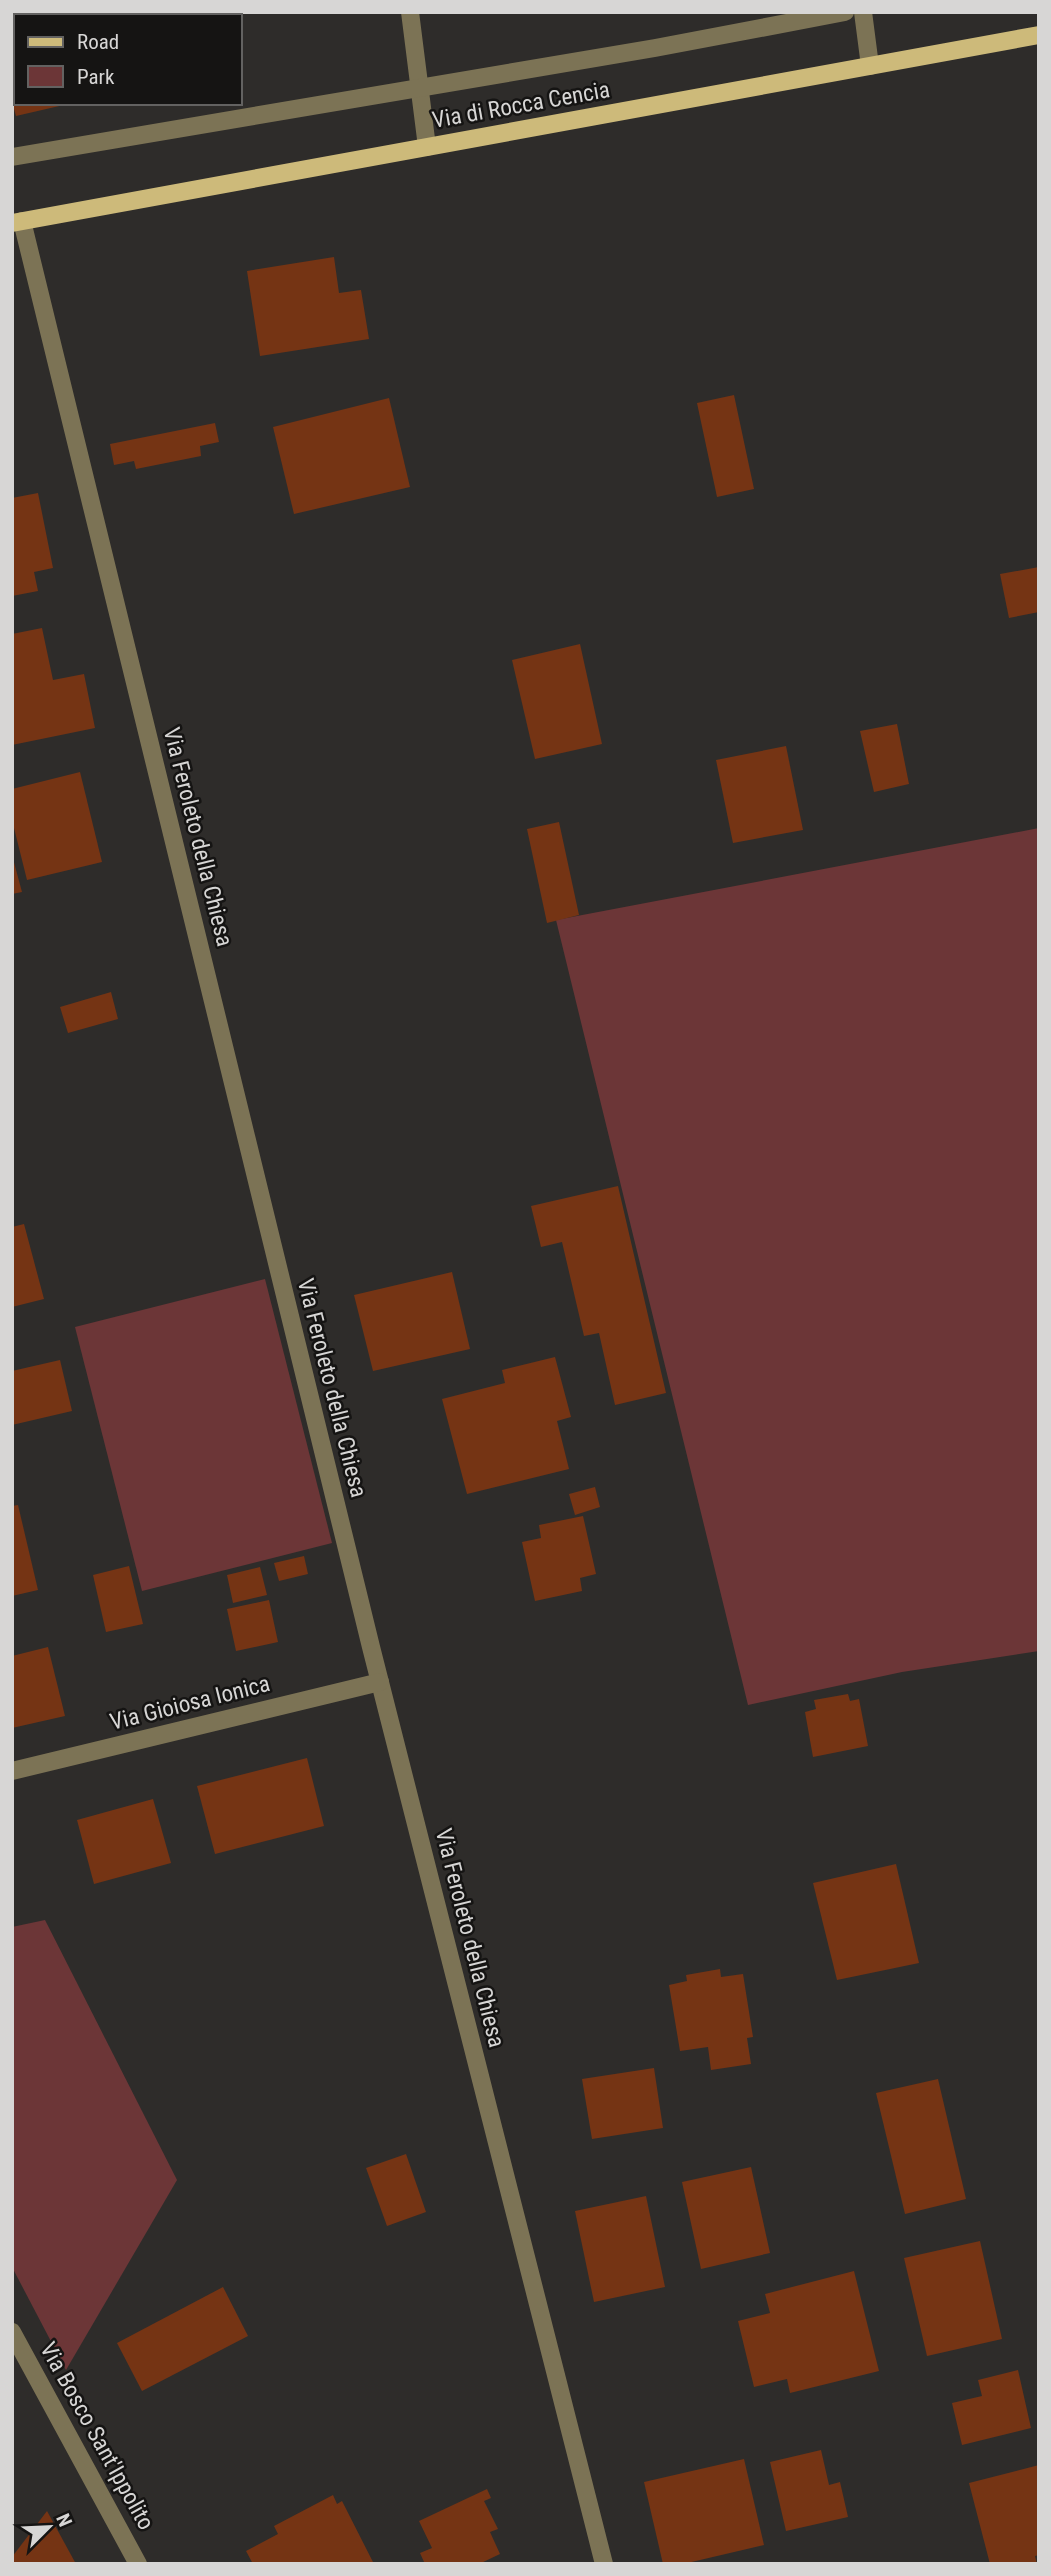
<svg xmlns="http://www.w3.org/2000/svg" width="1051" height="2576" viewBox="0 0 1051 2576" font-family="'Roboto Condensed',sans-serif">
	<style>
		.green { fill: #6c3637 }
		.building { fill: #753414 }
		.lines { fill: none; stroke-linecap: round; stroke-linejoin: round }
		.minor { stroke: #7c7355; stroke-width: 18 }
		.major { stroke: #cdba7a; stroke-width: 18 }
		.labels { text-anchor: middle; dominant-baseline: central; stroke-width: 5; stroke-linejoin: round; paint-order: stroke }
		.street-label { font-size: 23px; fill: #d7d6d5; stroke: #151413 }
	</style>
	<rect width="100%" height="100%" fill="#2e2c2a"/>
	<g class="green">
		<polygon points="1039,828 1039,1651 902,1672 748,1705 556,920"/>
		<polygon points="265,1279 332,1543 142,1591 75,1327"/>
		<polygon points="45,1920 177,2180 66,2370 12,2267 12,1927"/>
	</g>
	<g class="building">
		<polygon points="12,12 95,12 96,16 16,16 16,103 68,104 16,116 12,102"/>
		<polygon points="334,257 339,293 361,290 369,339 260,356 247,271"/>
		<polygon points="734,395 754,489 717,497 697,403"/>
		<polygon points="389,398 410,487 294,514 273,427"/>
		<polygon points="215,423 219,442 200,446 201,456 136,469 134,461 114,465 110,444"/>
		<polygon points="38,493 53,568 34,572 38,591 12,596 12,498"/>
		<polygon points="1039,567 1039,612 1009,618 1000,574"/>
		<polygon points="42,628 53,680 84,674 95,728 12,745 12,634"/>
		<polygon points="580,644 602,744 535,759 512,660"/>
		<polygon points="897,724 909,784 874,792 860,731"/>
		<polygon points="786,746 803,830 733,843 716,760"/>
		<polygon points="80,772 102,862 27,880 12,820 12,789"/>
		<polygon points="559,822 579,915 547,923 527,829"/>
		<polygon points="12,855 22,892 12,894"/>
		<polygon points="111,992 118,1019 68,1033 60,1007"/>
		<polygon points="618,1186 666,1393 615,1405 599,1333 584,1336 562,1242 541,1247 531,1206"/>
		<polygon points="24,1224 44,1299 12,1307 12,1227"/>
		<polygon points="452,1272 470,1349 373,1371 354,1295"/>
		<polygon points="555,1357 571,1417 557,1421 569,1469 467,1494 442,1399 505,1383 502,1370"/>
		<polygon points="60,1360 72,1411 12,1425 12,1371"/>
		<polygon points="595,1487 600,1507 575,1515 569,1494"/>
		<polygon points="18,1505 38,1590 12,1596 12,1506"/>
		<polygon points="583,1516 596,1574 580,1578 582,1591 535,1601 522,1542 541,1538 539,1525"/>
		<polygon points="304,1556 308,1574 279,1581 274,1563"/>
		<polygon points="129,1566 143,1624 106,1632 93,1575"/>
		<polygon points="260,1567 267,1595 233,1603 227,1575"/>
		<polygon points="269,1600 278,1642 236,1651 227,1609"/>
		<polygon points="48,1647 65,1716 12,1728 12,1656"/>
		<polygon points="848,1694 850,1701 859,1699 868,1746 813,1757 805,1712 816,1709 814,1700"/>
		<polygon points="307,1758 324,1826 215,1854 197,1786"/>
		<polygon points="153,1799 171,1863 94,1884 77,1820"/>
		<polygon points="896,1864 919,1963 837,1980 813,1883"/>
		<polygon points="720,1969 721,1977 743,1974 753,2037 747,2038 751,2064 711,2070 708,2047 680,2051 669,1985 687,1981 686,1975"/>
		<polygon points="654,2068 663,2128 592,2139 582,2079"/>
		<polygon points="938,2079 966,2199 905,2214 876,2093"/>
		<polygon points="406,2154 426,2212 387,2226 366,2168"/>
		<polygon points="751,2167 770,2253 701,2269 682,2182"/>
		<polygon points="646,2196 665,2287 594,2302 575,2211"/>
		<polygon points="980,2241 1002,2339 927,2356 904,2258"/>
		<polygon points="854,2271 879,2371 790,2393 787,2379 754,2387 738,2321 770,2313 765,2294"/>
		<polygon points="223,2287 248,2336 142,2391 117,2343"/>
		<polygon points="1018,2370 1031,2428 962,2445 952,2403 982,2396 978,2380"/>
		<polygon points="821,2450 829,2485 840,2482 848,2517 786,2531 770,2462"/>
		<polygon points="744,2459 764,2545 683,2564 663,2564 644,2482"/>
		<polygon points="1039,2465 1039,2555 1035,2556 1037,2564 990,2564 969,2483"/>
		<polygon points="487,2489 491,2498 484,2501 498,2529 490,2532 500,2554 479,2564 425,2564 420,2553 432,2548 419,2521"/>
		<polygon points="333,2495 337,2504 342,2501 374,2564 253,2564 246,2551 278,2534 274,2526"/>
		<polygon points="47,2511 76,2564 12,2564 12,2557"/>
	</g>
	<g class="lines">
		<g class="minor">
			<polyline points="410,12 427,147"/>
			<polyline points="863,12 870,66"/>
			<polyline points="12,157 655,48 845,12"/>
			<polyline points="22,221 371,1647 604,2564"/>
			<polyline points="12,1771 380,1682"/>
			<polyline points="12,2332 138,2564"/>
		</g>
		<polyline class="major" points="12,223 1039,35"/>
	</g>
	<g class="labels">
		<g class="street-label">
			<text transform="translate(521 105) rotate(-10)">Via di Rocca Cencia</text>
			<text transform="translate(198 837) rotate(76)">Via Feroleto della Chiesa</text>
			<text transform="translate(332 1388) rotate(76)">Via Feroleto della Chiesa</text>
			<text transform="translate(190 1703) rotate(-14)">Via Gioiosa Ionica</text>
			<text transform="translate(470 1938) rotate(76)">Via Feroleto della Chiesa</text>
			<text transform="translate(97 2436) rotate(61)">Via Bosco Sant'Ippolito</text>
		</g>
	</g>
	<rect width="1051" height="2576" fill="none" stroke="#d7d6d5" stroke-width="28"/>
	<rect x="14" y="14" width="228" height="91" fill="#151413" stroke="#636261" stroke-width="2"/>
	<rect x="28" y="37" width="35" height="10" fill="#cdba7a" stroke="#636261" stroke-width="2"/>
	<text x="77" y="49" font-size="21" fill="#d7d6d5">Road</text>
	<rect x="28" y="66" width="35" height="21" fill="#6c3637" stroke="#636261" stroke-width="2"/>
	<text x="77" y="84" font-size="21" fill="#d7d6d5">Park</text>
	<g transform="translate(49 2527) rotate(66)" stroke="#151413" stroke-width="5" paint-order="stroke">
	<path d="M0-5L12 26L0 18L-12 26Z" fill="#d7d6d5"/>
	<text y="-10" font-size="19" font-weight="bold" text-anchor="middle" fill="#d7d6d5">N</text>
	</g>
</svg>
